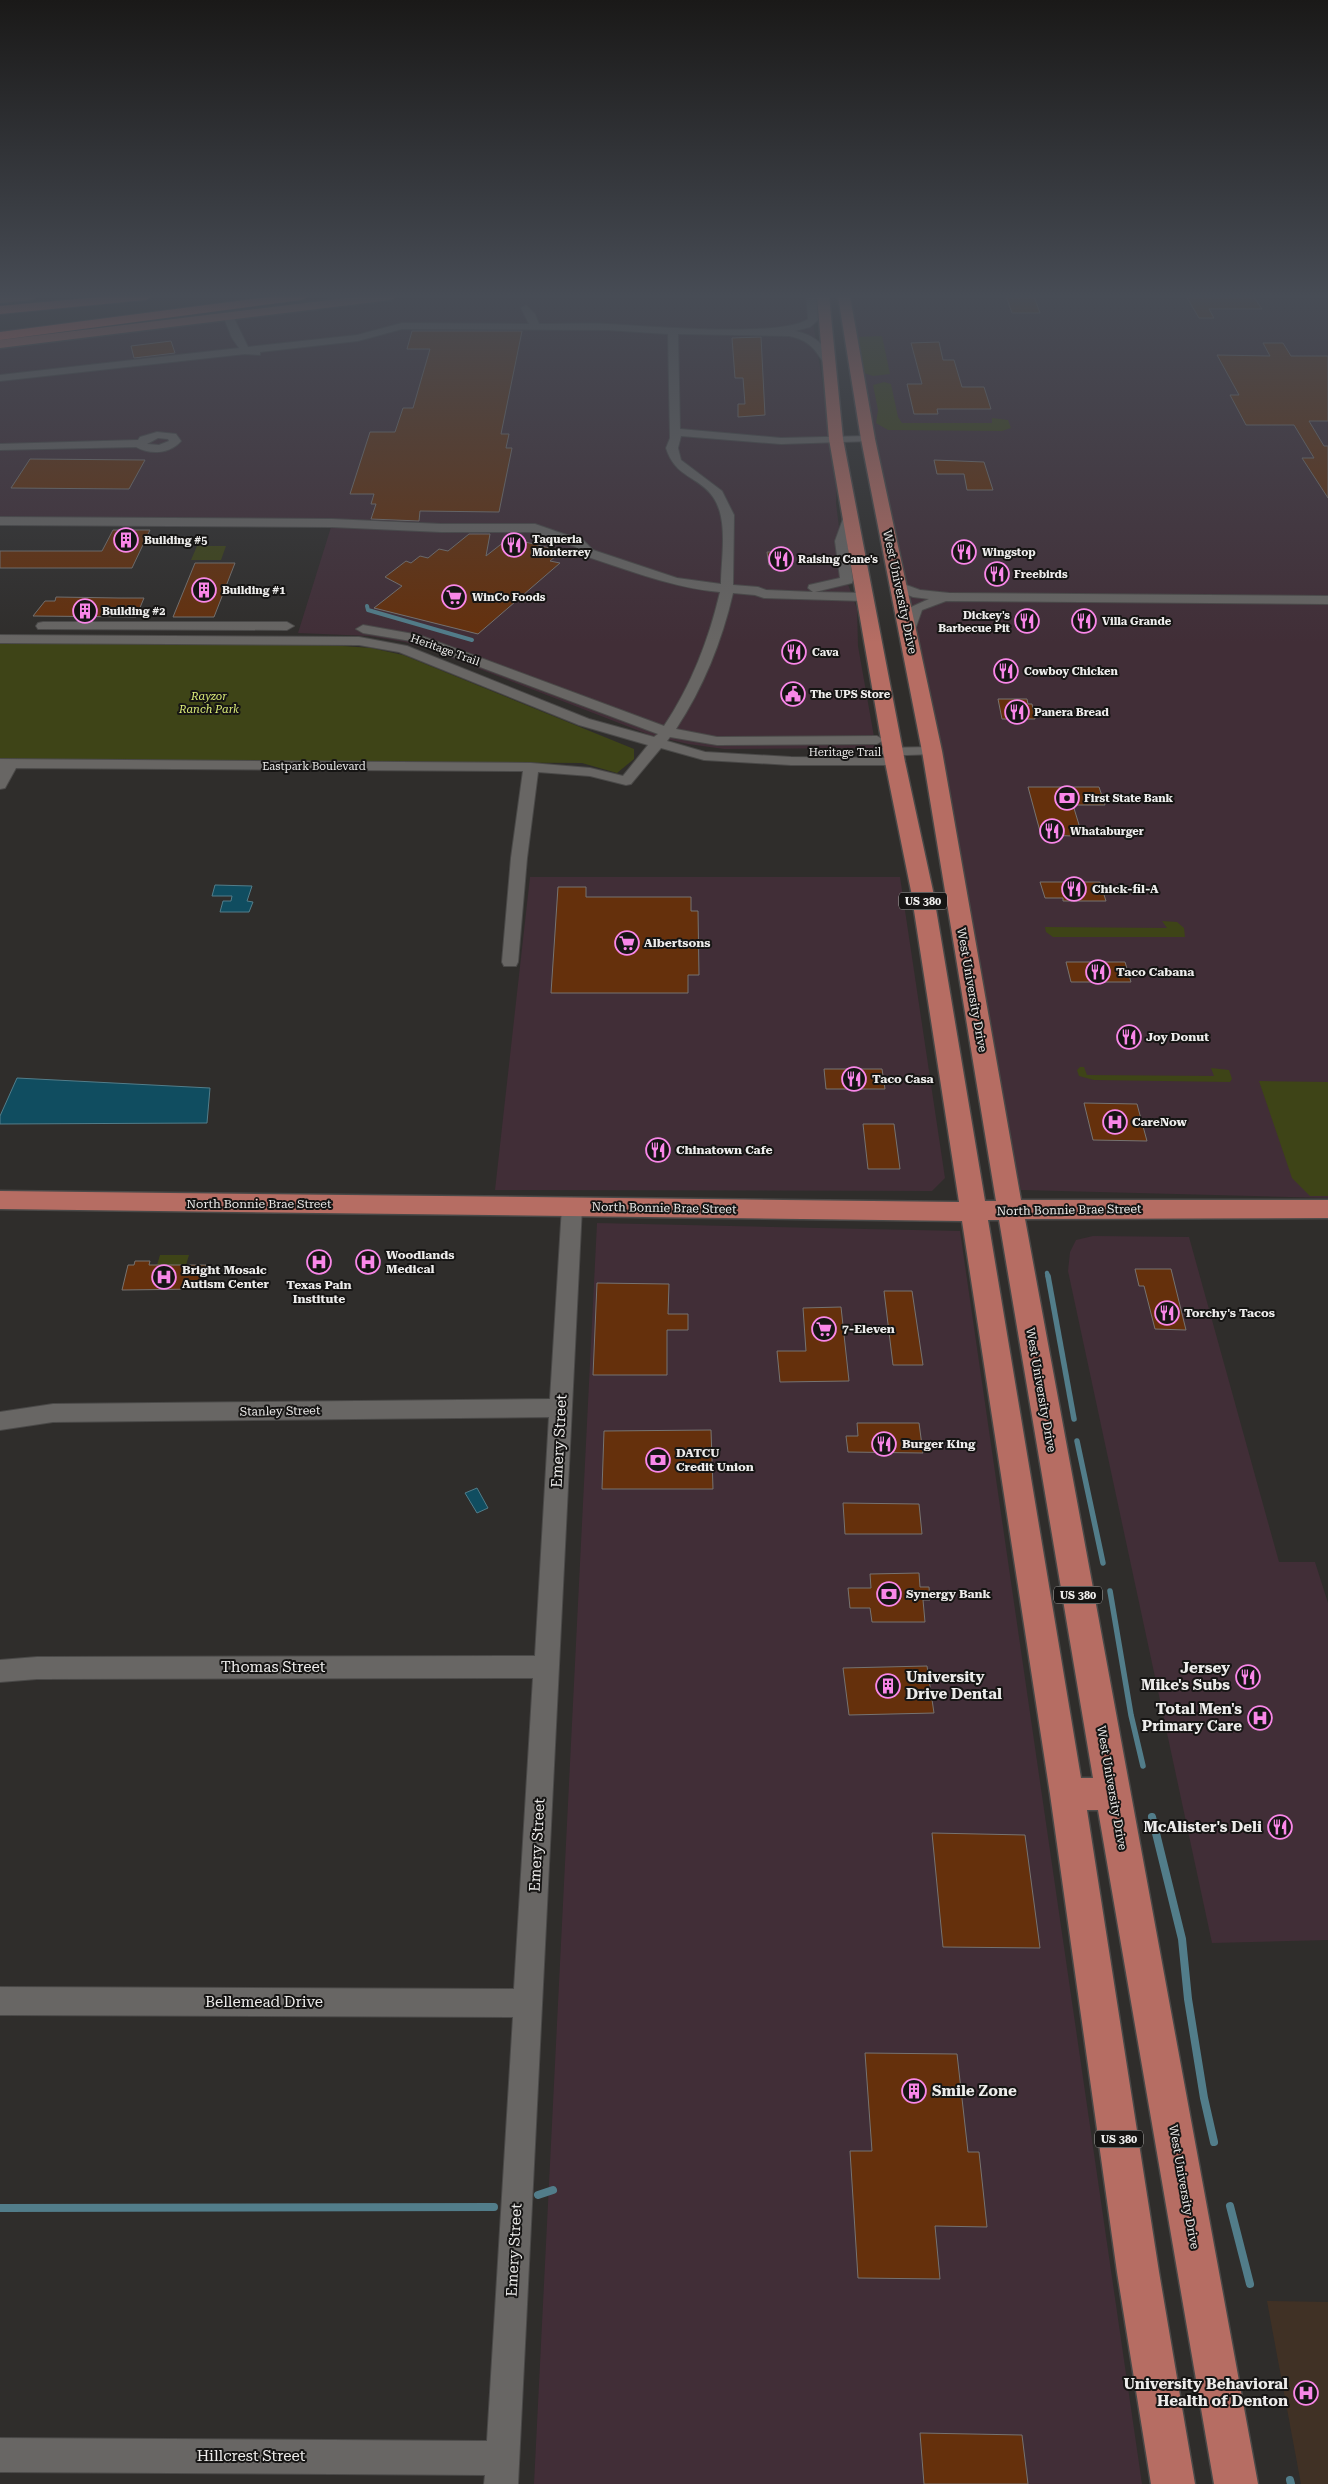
<svg xmlns="http://www.w3.org/2000/svg" width="1328" height="2484" viewBox="0 0 1328 2484" font-family="'Roboto Serif',serif">
	<style>
		.commercial { fill: #412e37 }
		.medical { fill: #403125 }
		.green { fill: #3e4417 }
		.water { fill: #104d60; stroke: #527d8a }
		.lines { fill: none; stroke-linecap: round; stroke-linejoin: round }
		.stream-far3 { stroke: #527d8a; stroke-width: 4 }
		.stream-far2 { stroke: #527d8a; stroke-width: 4.5 }
		.stream-far1 { stroke: #527d8a; stroke-width: 5.5 }
		.stream { stroke: #527d8a; stroke-width: 8 }
		.building { fill: #65300c; stroke: #767371 }
		.minor-casing { stroke: #4a4948; stroke-width: 2 }
		.major-casing { stroke: #4a4948; stroke-width: 3 }
		.highway-casing { stroke: #4a4948; stroke-width: 2 }
		.minor { fill: #686664; fill-rule: evenodd }
		.major { fill: #b66d63; fill-rule: evenodd }
		.highway { fill: #ea7263; fill-rule: evenodd }
		.labels { text-anchor: middle; dominant-baseline: central; stroke-width: 4; stroke-linejoin: round; paint-order: stroke }
		.far-poi-label { font-size: 11px; font-weight: bold; fill: #edeceb; stroke: #161514; text-anchor: start }
		.far-street-label { font-size: 11px; fill: #edeceb; stroke: #161514 }
		.far-park-label { font-size: 11px; font-style: italic; fill: #daeb78; stroke: #161514 }
		.shield { fill: #161514; stroke: #acacaa; stroke-width: 1 }
		.shield-label { font-size: 11px; font-weight: bold; fill: #edeceb }
		.street-label { font-size: 12px; fill: #edeceb; stroke: #161514 }
		.poi-label { font-size: 12px; font-weight: bold; fill: #edeceb; stroke: #161514; text-anchor: start }
		.near-street-label { font-size: 15px; fill: #edeceb; stroke: #161514 }
		.near-poi-label { font-size: 15px; font-weight: bold; fill: #edeceb; stroke: #161514; text-anchor: end }
	</style>
	<rect width="100%" height="100%" fill="#2f2d2b"/>
	<g class="commercial">
		<polygon points="340,296 809,296 837,477 836,503 845,576 857,609 858,646 876,748 724,749 688,744 650,735 436,652 405,642 369,636 298,633 332,524 0,522 0,330"/>
		<polygon points="844,296 1328,296 1328,1198 1021,1190 965,944 849,334"/>
		<polygon points="530,877 900,877 945,1178 932,1191 495,1190"/>
		<polygon points="597,1223 960,1231 1142,2484 534,2484"/>
		<polygon points="1093,1236 1189,1237 1279,1562 1315,1562 1328,1603 1328,1940 1212,1943 1068,1271 1070,1252 1076,1240"/>
	</g>
	<polygon class="medical" points="1267,2301 1328,2302 1328,2484 1301,2484"/>
	<g class="green">
		<polygon points="882,336 890,374 873,376 864,373 857,340 859,337"/>
		<polygon points="884,382 891,384 898,417 902,423 992,423 992,418 1008,420 1011,428 1002,431 888,430 876,423 878,410 873,385"/>
		<polygon points="197,546 226,546 221,560 191,560"/>
		<polygon points="0,643 329,645 371,648 403,655 634,749 634,759 617,773 582,763 0,759"/>
		<polygon points="1162,921 1177,922 1184,928 1185,937 1053,937 1046,932 1045,927 1167,928"/>
		<polygon points="1080,1067 1084,1067 1087,1075 1214,1076 1211,1068 1229,1070 1232,1079 1230,1082 1094,1080 1079,1076 1077,1070"/>
		<polygon points="1259,1081 1328,1082 1328,1196 1310,1196 1292,1178"/>
		<polygon points="160,1255 189,1255 186,1265 157,1265"/>
	</g>
	<g class="water">
		<polygon points="215,885 252,886 247,901 253,902 249,912 220,912 223,901 231,901 232,896 212,896"/>
		<polygon points="17,1078 210,1088 207,1123 0,1124 0,1116"/>
		<polygon points="477,1488 488,1508 477,1513 465,1493"/>
	</g>
	<g class="lines">
		<polyline class="stream-far3" points="367,606 368,610 472,640"/>
		<polyline class="stream-far2" points="1047,1273 1048,1277"/>
		<g class="stream-far1">
			<polyline points="1048,1276 1074,1419"/>
			<polyline points="1077,1441 1103,1563"/>
			<polyline points="1110,1591 1131,1715 1143,1766"/>
		</g>
		<g class="stream">
			<polyline points="1152,1817 1182,1939 1188,1999 1204,2098 1214,2142"/>
			<polyline points="538,2195 553,2190"/>
			<polyline points="1230,2206 1250,2284"/>
			<polyline points="0,2208 494,2207"/>
			<polyline points="1290,2480 1291,2484"/>
		</g>
	</g>
	<g class="building">
		<polygon points="1006,296 1034,296 1040,313 1012,313"/>
		<polygon points="1186,296 1253,296 1262,309 1209,309 1214,318 1199,318"/>
		<polygon points="412,331 522,331 501,434 509,434 506,448 512,448 499,512 420,511 419,521 371,519 376,504 371,504 374,494 350,494 370,432 395,432 403,408 413,408 430,349 407,349"/>
		<polygon points="761,337 765,415 738,417 738,404 745,404 743,378 735,378 732,338"/>
		<polygon points="171,341 175,353 134,358 131,346"/>
		<polygon points="939,342 943,360 954,360 962,387 984,387 991,409 937,409 938,414 914,414 907,384 922,384 911,343"/>
		<polygon points="1263,343 1283,343 1291,356 1328,356 1328,421 1309,421 1324,446 1328,446 1328,498 1302,458 1314,458 1294,425 1246,425 1230,395 1239,395 1217,355 1270,356"/>
		<polygon points="30,459 145,460 129,489 11,488"/>
		<polygon points="934,460 984,462 993,490 967,490 964,474 937,474"/>
		<polygon points="113,530 150,530 132,568 0,568 0,551 102,551"/>
		<polygon points="469,534 490,534 486,556 509,538 562,551 550,561 560,563 478,634 374,608 402,586 385,577 406,561 411,563 420,556 428,558 439,549 448,551"/>
		<polygon points="767,552 791,552 792,566 769,565"/>
		<polygon points="195,563 235,563 214,617 173,617"/>
		<polygon points="56,597 119,598 144,598 136,617 33,616 45,601 55,601"/>
		<polygon points="998,699 1027,699 1028,704 1032,704 1035,719 1002,719"/>
		<polygon points="1028,787 1099,787 1105,805 1073,805 1080,828 1072,828 1074,836 1041,835"/>
		<polygon points="1040,882 1100,882 1106,901 1063,901 1063,898 1045,898"/>
		<polygon points="558,887 586,887 586,897 691,897 691,911 698,911 699,975 688,975 688,993 551,993"/>
		<polygon points="1066,962 1125,962 1131,982 1071,982"/>
		<polygon points="824,1069 882,1069 885,1089 826,1089"/>
		<polygon points="1084,1103 1137,1104 1147,1141 1093,1140"/>
		<polygon points="863,1124 894,1124 900,1169 868,1169"/>
		<polygon points="135,1261 150,1261 149,1265 206,1265 200,1289 122,1290 128,1265 134,1265"/>
		<polygon points="1135,1269 1171,1269 1186,1330 1155,1329 1144,1286 1139,1286"/>
		<polygon points="597,1283 669,1284 668,1314 688,1314 688,1330 667,1330 667,1375 593,1375"/>
		<polygon points="884,1291 912,1291 923,1365 893,1365"/>
		<polygon points="841,1307 849,1381 780,1382 777,1351 806,1351 803,1308"/>
		<polygon points="857,1423 919,1423 923,1453 848,1452 846,1436 858,1436"/>
		<polygon points="711,1430 713,1489 602,1489 604,1431"/>
		<polygon points="843,1503 919,1504 922,1534 845,1534"/>
		<polygon points="919,1573 920,1587 929,1587 930,1600 923,1600 925,1622 872,1622 870,1608 850,1608 848,1588 871,1588 870,1574"/>
		<polygon points="927,1666 934,1713 849,1715 843,1668"/>
		<polygon points="932,1833 1025,1835 1040,1948 943,1947"/>
		<polygon points="865,2053 957,2054 968,2152 979,2152 987,2227 935,2226 940,2279 858,2278 850,2151 872,2151"/>
		<polygon points="920,2433 1022,2435 1028,2484 924,2484"/>
	</g>
	<g class="lines">
		<g class="minor-casing">
			<g id="minor">
				<path d="M806,296H816L818,320L810,327L795,331C815,335 825,345 834,363L833,365H825C815,349 809,340 789,336L678,334L680,429L781,438L868,436L872,437V441L781,444L681,436L678,448L681,460L722,491L734,515L733,585L758,587L766,590L813,592L808,588L809,585L840,578L835,541L844,516L850,512L856,516L847,541L853,580L852,583L815,592L865,593L871,597L865,601L764,598L755,595L733,593C722,641 703,688 676,729L717,737L877,736L884,740L877,744L717,745L670,737L667,741L705,752L791,757L895,758L902,762L900,765H791L704,760L661,748L631,784L626,785L590,776L538,772L527,858L518,962L516,966H504L502,962L511,858L523,771L16,768L5,788L0,789V759L531,763L590,768L623,776L648,745L579,725L399,652L359,645L0,643V635L359,637L407,646L589,719L654,737L658,734L411,641L363,633L356,629L363,625L419,635L664,726C691,686 709,639 720,592C673,588 629,570 585,556L576,547L534,532H441L332,527L0,525V517L332,519L441,524H535L584,541L593,550L677,578L721,584C721,558 729,520 713,497C699,476 675,478 666,448L670,438L668,334L607,330L402,329L358,341L260,352V355L245,354L0,381V375L239,348L232,338L223,316L228,313L233,316L248,347L357,335L402,323L529,324L521,308L526,305L535,314L539,324C562,324 585,323 608,324C646,326 781,338 808,319Z"/>
				<path d="M157,432L176,434L181,441C170,454 150,455 136,447L0,450V444L138,440L140,437ZM158,438L168,439L169,441L159,445L147,444Z"/>
				<polygon points="898,582 920,590 949,593 1328,596 1328,604 946,601 922,610 915,630 908,634 901,630 909,608 929,599 913,597 893,589 892,586 893,583"/>
				<polygon points="43,622 287,622 294,626 287,630 38,629 36,626 38,623"/>
				<polygon points="932,747 939,751 937,754 877,756 870,752 877,748"/>
				<polygon points="572,1200 579,1202 582,1207 518,2484 484,2484 485,2475 0,2472 0,2438 487,2441 513,2017 0,2015 0,1987 514,1989 533,1678 37,1679 0,1682 0,1660 37,1657 535,1656 549,1417 53,1422 0,1430 0,1412 53,1404 550,1399 562,1207 565,1202"/>
			</g>
		</g>
		<g class="major-casing">
			<g id="major">
				<polygon points="0,296 38,296 32,300 0,303"/>
				<polygon points="363,296 397,296 391,300 0,348 0,340"/>
				<path d="M817,296H829L843,439L905,762L933,891L985,1201H996L922,751L861,439L838,296H850L875,439L942,751L1021,1200H1328V1218L1025,1219L1258,2484H1214L1098,1810H1087L1159,2272L1195,2484H1151L1117,2272L1050,1794L962,1221L0,1209V1191L959,1202L911,891L885,762L829,439ZM988,1220H999L1093,1778H1081Z"/>
			</g>
		</g>
		<g class="highway-casing">
			<g id="highway">
				<polygon points="109,296 153,296 146,300 0,314 0,306"/>
				<polygon points="275,296 309,296 302,300 0,340 0,332"/>
			</g>
		</g>
		<use href="#minor" class="minor"/>
		<use href="#major" class="major"/>
		<use href="#highway" class="highway"/>
	</g>
	<linearGradient id="sky" x2="0" y2="1"><stop stop-color="#1a1918"/><stop offset="0.46" stop-color="#474c55"/><stop offset="1" stop-color="#474c55" stop-opacity="0"/></linearGradient>
	<rect width="1328" height="643" fill="url(#sky)"/>
	<defs>
		<g id="building-ring" transform="scale(1.25)"><circle r="9.5" fill="#161514" stroke="#f987e8" stroke-width="1.5"/><path d="M-4-6H4V6H1V3H-1V6H-4ZM-2.5-4.3h1.7v1.8h-1.7ZM.8-4.3h1.7v1.8H.8ZM-2.5-1h1.7V.8h-1.7ZM.8-1h1.7V.8H.8Z" fill="#f987e8"/></g>
		<g id="restaurant-ring" transform="scale(1.25)"><circle r="9.5" fill="#161514" stroke="#f987e8" stroke-width="1.5"/><path d="M-5-6h1v4h1v-4h1v4h1v-4h1v5L-1.5 .5V6h-2V.5L-5-1ZM5-6V6H3V1.5H1.5Q1.5-4 5-6Z" fill="#f987e8"/></g>
		<g id="supermarket-ring" transform="scale(1.25)"><circle r="9.5" fill="#161514" stroke="#f987e8" stroke-width="1.5"/><path d="M-6-5.5h2.5l.6 2H6L4.5 2H-2.5L-4.4-4H-6ZM-1.5 3.2a1.3 1.3 0 1 0 .1 0ZM3 3.2a1.3 1.3 0 1 0 .1 0Z" fill="#f987e8"/></g>
		<g id="civic-ring" transform="scale(1.25)"><circle r="9.5" fill="#161514" stroke="#f987e8" stroke-width="1.5"/><path d="M-.6-6.5H3V-4.5H.6V-3L4-1V1h2V6H-6V1h2V-1L-.6-3ZM-1.2 2.5V6h2.4V2.5Z" fill="#f987e8"/></g>
		<g id="bank-ring" transform="scale(1.25)"><circle r="9.5" fill="#161514" stroke="#f987e8" stroke-width="1.5"/><path d="M-6-4H6V4H-6ZM0-2.3a2.3 2.3 0 1 0 0 4.6a2.3 2.3 0 1 0 0-4.6Z" fill="#f987e8"/></g>
		<g id="hospital-ring" transform="scale(1.25)"><circle r="9.5" fill="#161514" stroke="#f987e8" stroke-width="1.5"/><path d="M-5-5h3v3.5h4V-5h3V5h-3V1.5h-4V5h-3Z" fill="#f987e8"/></g>
	</defs>
	<g fill-rule="evenodd">
		<use href="#building-ring" x="126" y="540"/>
		<use href="#restaurant-ring" x="514" y="545"/>
		<use href="#restaurant-ring" x="964" y="552"/>
		<use href="#restaurant-ring" x="781" y="559"/>
		<use href="#restaurant-ring" x="997" y="574"/>
		<use href="#building-ring" x="204" y="590"/>
		<use href="#supermarket-ring" x="454" y="597"/>
		<use href="#building-ring" x="85" y="611"/>
		<use href="#restaurant-ring" x="1027" y="621"/>
		<use href="#restaurant-ring" x="1084" y="621"/>
		<use href="#restaurant-ring" x="794" y="652"/>
		<use href="#restaurant-ring" x="1006" y="671"/>
		<use href="#civic-ring" x="793" y="694"/>
		<use href="#restaurant-ring" x="1017" y="712"/>
		<use href="#bank-ring" x="1067" y="798"/>
		<use href="#restaurant-ring" x="1052" y="831"/>
		<use href="#restaurant-ring" x="1074" y="889"/>
		<use href="#supermarket-ring" x="627" y="943"/>
		<use href="#restaurant-ring" x="1098" y="972"/>
		<use href="#restaurant-ring" x="1129" y="1037"/>
		<use href="#restaurant-ring" x="854" y="1079"/>
		<use href="#hospital-ring" x="1115" y="1122"/>
		<use href="#restaurant-ring" x="658" y="1150"/>
		<use href="#hospital-ring" x="319" y="1262"/>
		<use href="#hospital-ring" x="368" y="1262"/>
		<use href="#hospital-ring" x="164" y="1277"/>
		<use href="#restaurant-ring" x="1167" y="1313"/>
		<use href="#supermarket-ring" x="824" y="1329"/>
		<use href="#restaurant-ring" x="884" y="1444"/>
		<use href="#bank-ring" x="658" y="1460"/>
		<use href="#bank-ring" x="889" y="1594"/>
		<use href="#restaurant-ring" x="1248" y="1677"/>
		<use href="#building-ring" x="888" y="1686"/>
		<use href="#hospital-ring" x="1260" y="1718"/>
		<use href="#restaurant-ring" x="1280" y="1827"/>
		<use href="#building-ring" x="914" y="2091"/>
		<use href="#hospital-ring" x="1306" y="2393"/>
	</g>
	<g class="labels">
		<g class="far-poi-label">
			<text x="532" y="539">Taqueria<tspan x="532" dy="13">Monterrey</tspan></text>
			<text x="144" y="540">Building #5</text>
			<text x="982" y="552">Wingstop</text>
			<text x="798" y="559">Raising Cane's</text>
			<text x="1014" y="574">Freebirds</text>
			<text x="222" y="590">Building #1</text>
			<text x="472" y="597">WinCo Foods</text>
			<text x="102" y="611">Building #2</text>
			<text x="1010" y="615" text-anchor="end">Dickey's<tspan x="1010" dy="13">Barbecue Pit</tspan></text>
			<text x="1102" y="621">Villa Grande</text>
			<text x="812" y="652">Cava</text>
			<text x="1024" y="671">Cowboy Chicken</text>
			<text x="810" y="694">The UPS Store</text>
			<text x="1034" y="712">Panera Bread</text>
			<text x="1084" y="798">First State Bank</text>
			<text x="1070" y="831">Whataburger</text>
		</g>
		<g class="far-street-label">
			<text transform="translate(445 650) rotate(20)">Heritage Trail</text>
			<text x="845" y="752">Heritage Trail</text>
			<text x="314" y="766">Eastpark Boulevard</text>
		</g>
		<g class="far-park-label">
			<text x="209" y="696">Rayzor<tspan x="209" dy="13">Ranch Park</tspan></text>
		</g>
		<g class="shield">
			<rect x="899" y="892.5" width="48" height="17" rx="4"/>
			<rect x="1054" y="1586.5" width="48" height="17" rx="4"/>
			<rect x="1095" y="2130.5" width="48" height="17" rx="4"/>
		</g>
		<g class="shield-label">
			<text x="923" y="901">US 380</text>
			<text x="1078" y="1595">US 380</text>
			<text x="1119" y="2139">US 380</text>
		</g>
		<g class="street-label">
			<text transform="translate(900 592) rotate(78)">West University Drive</text>
			<text transform="translate(972 990) rotate(80)">West University Drive</text>
			<text x="259" y="1204">North Bonnie Brae Street</text>
			<text transform="translate(664 1208) rotate(1)">North Bonnie Brae Street</text>
			<text transform="translate(1069 1210) rotate(-1)">North Bonnie Brae Street</text>
			<text transform="translate(1041 1390) rotate(80)">West University Drive</text>
			<text transform="translate(280 1411) rotate(-1)">Stanley Street</text>
			<text transform="translate(1112 1788) rotate(80)">West University Drive</text>
			<text transform="translate(1184 2187) rotate(80)">West University Drive</text>
		</g>
		<g class="poi-label">
			<text x="1092" y="889">Chick-fil-A</text>
			<text x="644" y="943">Albertsons</text>
			<text x="1116" y="972">Taco Cabana</text>
			<text x="1146" y="1037">Joy Donut</text>
			<text x="872" y="1079">Taco Casa</text>
			<text x="1132" y="1122">CareNow</text>
			<text x="676" y="1150">Chinatown Cafe</text>
			<text x="386" y="1255">Woodlands<tspan x="386" dy="14">Medical</tspan></text>
			<text x="182" y="1270">Bright Mosaic<tspan x="182" dy="14">Autism Center</tspan></text>
			<text x="319" y="1285" text-anchor="middle">Texas Pain<tspan x="319" dy="14">Institute</tspan></text>
			<text x="1184" y="1313">Torchy's Tacos</text>
			<text x="842" y="1329">7-Eleven</text>
			<text x="902" y="1444">Burger King</text>
			<text x="676" y="1453">DATCU<tspan x="676" dy="14">Credit Union</tspan></text>
			<text x="906" y="1594">Synergy Bank</text>
		</g>
		<g class="near-street-label">
			<text transform="translate(559 1441) rotate(-87)">Emery Street</text>
			<text x="273" y="1667">Thomas Street</text>
			<text transform="translate(537 1845) rotate(-87)">Emery Street</text>
			<text x="264" y="2002">Bellemead Drive</text>
			<text transform="translate(514 2250) rotate(-87)">Emery Street</text>
			<text x="251" y="2456">Hillcrest Street</text>
		</g>
		<g class="near-poi-label">
			<text x="1230" y="1668">Jersey<tspan x="1230" dy="17">Mike's Subs</tspan></text>
			<text x="906" y="1677" text-anchor="start">University<tspan x="906" dy="17">Drive Dental</tspan></text>
			<text x="1242" y="1709">Total Men's<tspan x="1242" dy="17">Primary Care</tspan></text>
			<text x="1262" y="1827">McAlister's Deli</text>
			<text x="932" y="2091" text-anchor="start">Smile Zone</text>
			<text x="1288" y="2384">University Behavioral<tspan x="1288" dy="17">Health of Denton</tspan></text>
		</g>
	</g>
</svg>
